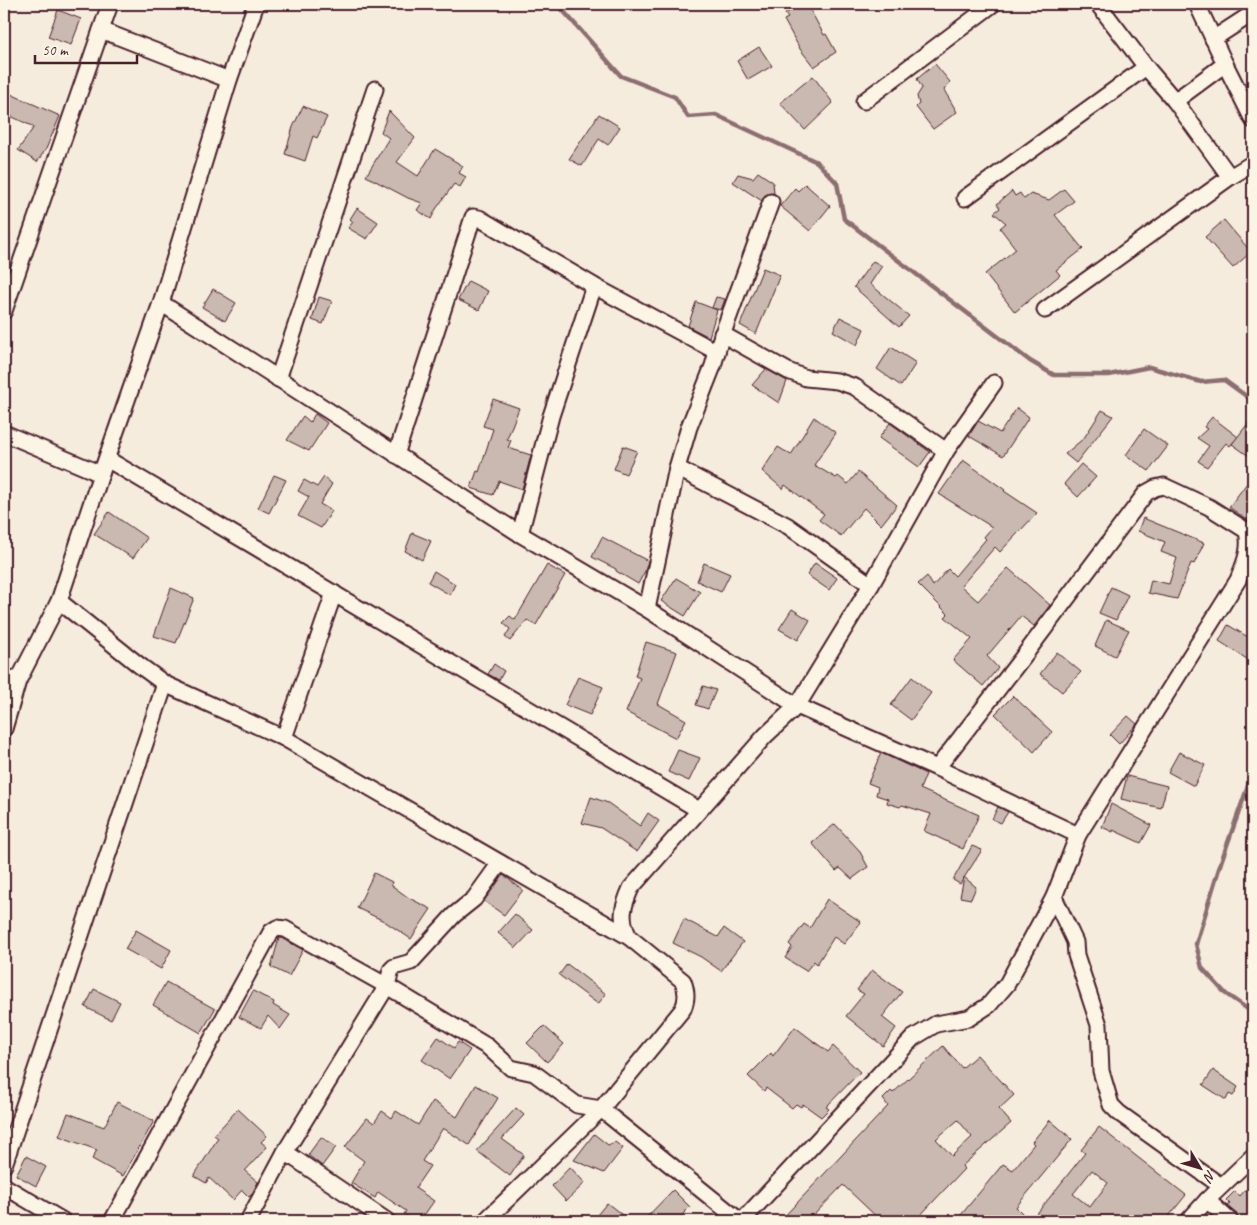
<svg xmlns="http://www.w3.org/2000/svg" width="1257" height="1225" viewBox="0 0 1257 1225" font-family="Caveat,sans-serif">
	<style>
		.lines { fill: none; stroke-linecap: round; stroke-linejoin: round }
		.stream { stroke: #8c6e70; stroke-width: 4.5 }
		.building { fill: #cab9b1; stroke: #4a1f2b; fill-rule: evenodd }
		.street-casing { stroke: #4a1f2b; stroke-width: 19 }
		.street { stroke: #fcf5e5; stroke-width: 15 }
	</style>
	<rect width="100%" height="100%" fill="#f5ecde"/>
	<filter id="ink" filterUnits="userSpaceOnUse"><feTurbulence type="fractalNoise" baseFrequency=".02" numOctaves="2"/><feDisplacementMap in="SourceGraphic" scale="10" xChannelSelector="R" yChannelSelector="G"/><feConvolveMatrix kernelMatrix="1 2 1 2 8 2 1 2 1" color-interpolation-filters="sRGB"/></filter>
	<g filter="url(#ink)">
		<g class="lines">
			<g class="stream">
				<polyline points="554,4 559,6 621,76 675,97 688,117 716,115 817,162 837,183 844,219 1030,361 1054,375 1109,375 1149,367 1201,382 1224,380 1253,401"/>
				<polyline points="1253,772 1221,862 1196,944 1202,968 1226,994 1249,1010 1253,1009"/>
			</g>
		</g>
		<g class="building">
			<polygon points="798,6 800,10 808,6 824,35 826,34 836,52 814,67 800,49 784,20 788,18 785,14"/>
			<polygon points="58,10 81,19 71,45 48,37"/>
			<polygon points="759,47 772,66 748,80 737,61"/>
			<polygon points="935,64 950,82 944,90 957,112 933,129 916,107 919,104 917,96 922,88 917,79"/>
			<polygon points="813,76 833,103 805,130 780,103"/>
			<polygon points="4,91 60,116 46,149 37,162 18,150 34,127 4,113"/>
			<polygon points="303,106 327,117 317,138 313,136 305,161 285,154 293,127"/>
			<polygon points="389,111 415,138 397,162 418,176 435,149 463,166 459,173 466,177 460,187 454,184 436,209 431,219 417,210 422,203 408,198 366,176 389,138 381,132"/>
			<polygon points="599,114 620,127 608,145 599,139 582,166 569,159"/>
			<polygon points="758,172 773,182 774,193 765,195 762,201 733,182 738,174 753,178"/>
			<polygon points="805,184 830,206 810,231 780,206 795,188 798,191"/>
			<polygon points="1064,189 1074,201 1055,215 1083,249 1056,270 1060,275 1015,312 985,274 1016,249 1000,228 1006,223 994,213 1000,208 997,204 1012,191 1015,196 1020,193 1024,199 1031,194 1049,200"/>
			<polygon points="357,208 378,222 367,239 348,228 353,222 350,219"/>
			<polygon points="1224,220 1251,252 1233,268 1205,237"/>
			<polygon points="873,261 882,266 870,284 909,316 899,327 854,287"/>
			<polygon points="763,268 780,275 756,334 740,325"/>
			<polygon points="468,281 488,291 479,310 458,300"/>
			<polygon points="213,289 236,303 225,321 202,307"/>
			<polygon points="319,297 332,301 323,324 312,320"/>
			<polygon points="716,297 725,299 721,310 712,308"/>
			<polygon points="696,302 717,310 709,337 688,326"/>
			<polygon points="840,317 864,329 857,345 833,331"/>
			<polygon points="891,347 916,363 901,386 877,369"/>
			<polygon points="766,369 787,381 779,403 752,385"/>
			<polygon points="493,399 519,408 507,439 511,440 508,448 531,455 522,489 499,481 493,495 471,488 477,471 479,472 493,429 483,426"/>
			<polygon points="1017,408 1029,417 1003,456 969,436 978,421 1000,433"/>
			<polygon points="1102,410 1113,416 1076,463 1065,454 1084,438"/>
			<polygon points="315,414 327,423 309,451 287,440 303,416 310,422"/>
			<polygon points="814,417 836,433 814,465 836,478 838,476 848,484 858,472 897,505 881,525 864,508 841,536 819,520 824,514 785,485 783,489 762,471 778,447 791,455"/>
			<polygon points="1212,417 1238,437 1230,446 1226,443 1207,467 1198,461 1209,446 1197,438 1207,429 1204,427"/>
			<polygon points="1253,417 1253,459 1232,444"/>
			<polygon points="890,423 930,452 919,467 879,438"/>
			<polygon points="1144,429 1168,446 1149,471 1126,455"/>
			<polygon points="623,446 637,451 626,474 614,469"/>
			<polygon points="963,460 1005,490 1004,491 1037,513 1000,552 995,547 961,586 978,601 1008,568 1050,605 1034,626 1021,616 987,656 998,668 983,686 953,660 972,639 945,617 948,614 918,584 927,576 933,586 948,569 955,576 986,539 984,537 992,527 939,494"/>
			<polygon points="1081,464 1096,477 1078,497 1064,484"/>
			<polygon points="274,475 286,480 269,513 258,508"/>
			<polygon points="1253,475 1253,524 1229,507"/>
			<polygon points="324,477 332,484 320,504 332,511 321,528 298,516 309,497 298,491 304,480 317,487"/>
			<polygon points="109,512 147,538 133,558 94,534"/>
			<polygon points="1143,518 1204,543 1194,564 1191,563 1177,599 1148,593 1151,580 1169,584 1177,558 1161,552 1165,542 1138,531"/>
			<polygon points="412,533 431,541 422,560 405,551"/>
			<polygon points="602,537 648,561 645,571 638,584 616,571 616,569 592,557"/>
			<polygon points="704,563 730,574 721,592 697,581"/>
			<polygon points="815,563 837,578 829,590 807,575"/>
			<polygon points="547,565 565,575 536,625 527,620 510,641 505,637 510,629 503,623 510,616 515,620"/>
			<polygon points="434,571 455,584 450,595 428,582"/>
			<polygon points="676,578 700,592 685,616 661,601"/>
			<polygon points="1111,587 1128,595 1116,620 1099,613"/>
			<polygon points="171,588 194,598 176,643 154,636"/>
			<polygon points="792,609 810,620 798,640 779,629"/>
			<polygon points="1106,620 1129,630 1115,656 1095,646"/>
			<polygon points="1228,625 1253,640 1253,663 1219,641"/>
			<polygon points="646,642 677,652 658,704 686,720 676,738 626,712 640,678 635,676"/>
			<polygon points="1057,652 1081,672 1062,692 1040,674"/>
			<polygon points="494,664 504,671 499,680 488,674"/>
			<polygon points="578,677 603,687 590,715 565,705"/>
			<polygon points="912,677 931,693 911,720 891,705"/>
			<polygon points="703,686 716,690 708,709 696,705"/>
			<polygon points="1013,696 1052,732 1034,752 995,714"/>
			<polygon points="1128,716 1137,724 1119,744 1110,735"/>
			<polygon points="678,750 700,758 689,781 668,772"/>
			<polygon points="1179,752 1205,765 1194,786 1168,772"/>
			<polygon points="881,753 926,774 920,789 979,815 963,849 924,831 931,814 902,805 900,807 887,803 888,799 876,795 878,787 868,783"/>
			<polygon points="1127,776 1167,786 1161,808 1121,799"/>
			<polygon points="591,797 608,803 640,826 648,813 659,821 637,852 601,828 582,823"/>
			<polygon points="1111,804 1151,825 1141,843 1113,830 1113,832 1102,827"/>
			<polygon points="998,807 1008,812 1001,823 992,819"/>
			<polygon points="835,824 859,850 868,867 852,879 840,868 836,871 812,843"/>
			<polygon points="972,846 982,850 960,884 953,880"/>
			<polygon points="374,873 392,882 391,885 409,898 431,909 411,939 384,921 357,908"/>
			<polygon points="503,875 523,890 504,915 484,901"/>
			<polygon points="964,877 976,887 971,899 960,897"/>
			<polygon points="827,899 861,922 844,944 834,937 817,964 814,961 806,971 785,958 792,947 789,944 804,924 810,928"/>
			<polygon points="515,914 533,930 516,948 498,933"/>
			<polygon points="684,919 718,937 724,928 743,942 721,971 701,957 673,943"/>
			<polygon points="136,930 171,950 161,969 125,949"/>
			<polygon points="279,938 282,938 303,950 289,976 271,967"/>
			<polygon points="567,964 606,994 598,1004 559,975"/>
			<polygon points="872,970 902,992 882,1017 896,1028 883,1046 846,1016 864,994 857,990"/>
			<polygon points="166,982 215,1009 201,1033 153,1005"/>
			<polygon points="94,989 120,1002 111,1020 85,1007"/>
			<polygon points="253,991 274,1002 273,1005 290,1015 280,1029 268,1016 261,1028 239,1017"/>
			<polygon points="544,1026 564,1044 547,1062 527,1043"/>
			<polygon points="795,1027 828,1052 833,1046 860,1072 826,1107 829,1109 821,1117 803,1104 801,1107 796,1104 792,1108 766,1088 764,1091 748,1076 771,1053 773,1056"/>
			<polygon points="438,1037 454,1048 458,1042 470,1050 450,1079 422,1060"/>
			<path d="M943,1046L962,1068L977,1055L1014,1095L999,1109L1011,1123L962,1166L964,1169L915,1221H881L843,1185L808,1221H780L888,1106L883,1099L891,1091L893,1093ZM958,1120L972,1137L952,1156L936,1139Z"/>
			<polygon points="1213,1070 1238,1087 1233,1096 1229,1094 1226,1100 1203,1085"/>
			<polygon points="476,1085 498,1098 469,1145 443,1128 422,1161 430,1166 415,1188 434,1201 420,1221 415,1221 404,1214 406,1211 378,1192 375,1198 351,1183 364,1161 345,1147 367,1118 374,1123 382,1111 392,1118 396,1111 418,1125 433,1101 457,1117"/>
			<polygon points="117,1102 154,1121 123,1176 92,1159 97,1150 59,1136 68,1113 104,1127"/>
			<polygon points="516,1108 524,1115 502,1139 524,1155 510,1176 477,1151"/>
			<polygon points="238,1109 267,1136 261,1142 267,1147 245,1171 258,1182 252,1194 249,1197 242,1190 233,1200 209,1178 206,1183 194,1176 218,1138 214,1135"/>
			<polygon points="1050,1120 1072,1139 1016,1207 1030,1221 956,1221 1003,1164 1013,1170 1034,1144 1032,1142"/>
			<path d="M1099,1127L1186,1195L1165,1221H1031L1085,1153L1081,1150ZM1092,1170L1108,1183L1090,1207L1073,1194Z"/>
			<polygon points="594,1134 608,1145 615,1142 623,1148 604,1173 574,1160"/>
			<polygon points="321,1137 336,1147 322,1166 308,1155"/>
			<polygon points="26,1156 46,1167 36,1186 16,1175"/>
			<polygon points="570,1167 585,1183 566,1201 552,1186"/>
			<polygon points="1246,1189 1253,1197 1253,1221 1239,1221 1237,1214 1227,1206 1230,1204 1226,1200 1235,1191 1240,1196"/>
			<polygon points="673,1190 690,1207 676,1221 643,1221"/>
			<polygon points="607,1203 630,1221 592,1221"/>
		</g>
		<g class="lines">
			<g class="street-casing">
				<g id="street">
					<polyline points="1098,4 1146,67 1175,101 1230,177"/>
					<polyline points="1197,4 1225,64 1253,120"/>
					<polyline points="101,30 229,80"/>
					<polyline points="1213,39 1253,13"/>
					<polyline points="864,101 993,4"/>
					<polyline points="1175,101 1225,64"/>
					<polyline points="965,198 1146,67"/>
					<polyline points="161,303 520,534 647,609 797,706 937,768 1078,835"/>
					<polyline points="1045,310 1230,177 1253,163"/>
					<polyline points="4,311 110,4"/>
					<polyline points="722,334 788,371 806,378 837,381 855,387 946,451"/>
					<polyline points="278,379 375,89"/>
					<polyline points="4,433 101,474"/>
					<polyline points="396,455 473,217 479,218 594,286 717,352"/>
					<polyline points="107,459 699,810"/>
					<polyline points="677,468 788,526 871,585"/>
					<polyline points="520,534 551,416 594,286"/>
					<polyline points="59,601 139,665 165,684 284,738 629,937"/>
					<polyline points="647,609 677,468 689,427 713,366 720,341 771,202"/>
					<polyline points="4,676 18,681"/>
					<polyline points="4,729 18,681 59,601 101,474 161,303 229,80 256,4"/>
					<polyline points="284,738 334,593"/>
					<polyline points="1054,897 1075,942 1076,955 1099,1025 1101,1071 1111,1105 1119,1113 1221,1186"/>
					<polyline points="285,1152 387,1221"/>
					<polyline points="4,1165 165,684"/>
					<polyline points="4,1186 63,1221"/>
					<polyline points="1207,1200 1230,1221"/>
					<polyline points="112,1221 271,932 277,928 285,929 387,986 488,1047 511,1068 534,1073 577,1105 601,1109 740,1221"/>
					<polyline points="248,1221 285,1152 387,986 391,970 394,967 411,962 454,915 474,899 500,863"/>
					<path d="M485,1221L601,1109L683,1009C687,999 687,992 683,981L629,937C619,918 623,906 631,888L765,736L797,706L871,585L946,451L994,383"/>
					<path d="M742,1221L913,1038L936,1024L969,1018L989,1005L1007,984L1054,897L1078,835L1238,580C1245,562 1251,550 1247,531L1209,507L1164,486L1155,488L1146,493L1026,653L937,768"/>
					<polyline points="1188,1221 1207,1200 1253,1156"/>
				</g>
			</g>
			<use href="#street" class="street"/>
		</g>
	</g>
	<rect width="1257" height="1225" fill="none" stroke="#fcf5e5" stroke-width="20"/>
	<rect x="10" y="10" width="1237" height="1205" fill="none" stroke="#4a1f2b" stroke-width="2" filter="url(#ink)"/>
	<g transform="translate(1200 1168) rotate(128)" stroke="#fcf5e5" stroke-width="4" paint-order="stroke">
	<path d="M0-4L9 19L0 12L-9 19Z" fill="#4a1f2b"/>
	<text y="-8" font-size="14" font-weight="bold" text-anchor="middle" fill="#4a1f2b">N</text>
	</g>
	<path d="M35 55v8h102v-8" fill="none" stroke="#4a1f2b" stroke-width="2.5"/>
	<text x="42" y="55" font-size="15" fill="#4a1f2b" stroke="#fcf5e5" stroke-width="4" paint-order="stroke">50 m</text>
</svg>
